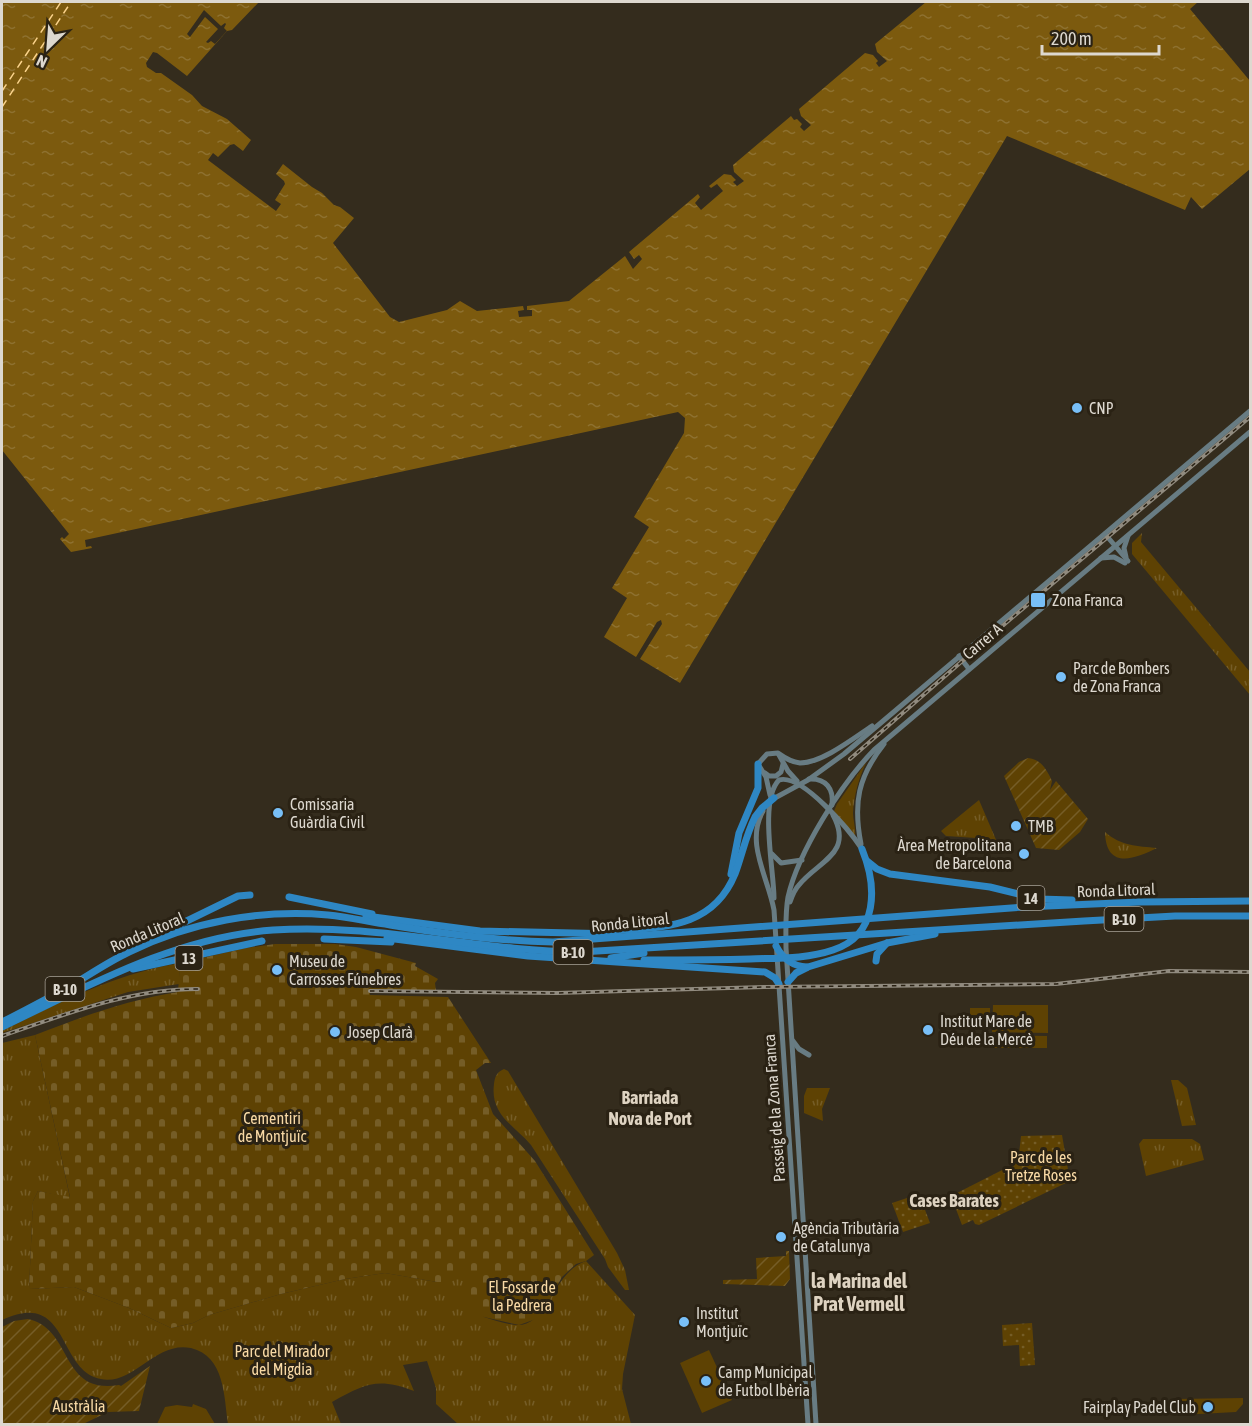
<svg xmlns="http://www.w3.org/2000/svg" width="1252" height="1426" viewBox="0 0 1252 1426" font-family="'Asap Condensed',sans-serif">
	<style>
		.grass { fill: url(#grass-tufts) }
		.cemetery { fill: url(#cemetery-stones) }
		.park { fill: url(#park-dots) }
		.garden { fill: url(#garden-furrows) }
		.pitch { fill: #5e4203 }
		.water { fill: url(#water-ripples) }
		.pier { fill: #342c1d }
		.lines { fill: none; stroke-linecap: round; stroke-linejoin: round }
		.ferry { stroke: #fbd38b; stroke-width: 1.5; stroke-dasharray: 8 6; stroke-linecap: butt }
		.secondary { stroke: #687c83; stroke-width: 5 }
		.highway { stroke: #2e87c4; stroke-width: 7 }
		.rail-casing { stroke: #918b7f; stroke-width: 4 }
		.rail { stroke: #2a2214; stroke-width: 1.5; stroke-dasharray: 4.5; stroke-linecap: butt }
		.poi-dot { fill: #78bff7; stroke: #2a2214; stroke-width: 2 }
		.labels { text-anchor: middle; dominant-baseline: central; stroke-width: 6; stroke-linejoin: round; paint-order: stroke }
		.shield { fill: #2a2214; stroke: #a7a197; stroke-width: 1.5 }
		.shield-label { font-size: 15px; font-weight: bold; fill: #ddd8cf }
		.poi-label { font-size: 16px; fill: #ddd8cf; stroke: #2a2214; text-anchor: start }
		.street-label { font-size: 16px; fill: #ddd8cf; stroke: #2a2214 }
		.park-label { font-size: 16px; fill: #f8d9a5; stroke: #2a2214 }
		.neighbourhood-label { font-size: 18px; font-weight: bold; fill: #ded3c1; stroke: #2a2214 }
		.quarter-label { font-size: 20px; font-weight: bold; fill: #ded3c1; stroke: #2a2214 }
	</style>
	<defs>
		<pattern id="grass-tufts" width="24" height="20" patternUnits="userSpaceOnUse" patternTransform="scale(1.5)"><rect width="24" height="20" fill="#5e4203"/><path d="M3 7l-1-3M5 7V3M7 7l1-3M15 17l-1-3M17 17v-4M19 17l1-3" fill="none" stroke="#755d27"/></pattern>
		<pattern id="cemetery-stones" width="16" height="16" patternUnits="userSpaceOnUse" patternTransform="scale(1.5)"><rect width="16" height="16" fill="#5e4203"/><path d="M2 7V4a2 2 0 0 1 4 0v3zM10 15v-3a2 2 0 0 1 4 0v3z" fill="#755d27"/></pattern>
		<pattern id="park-dots" width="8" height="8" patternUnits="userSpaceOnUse" patternTransform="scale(1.5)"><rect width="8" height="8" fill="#5e4203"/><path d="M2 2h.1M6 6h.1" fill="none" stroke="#755d27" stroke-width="1.8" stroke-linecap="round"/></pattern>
		<pattern id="garden-furrows" width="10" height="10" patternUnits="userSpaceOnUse" patternTransform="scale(1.5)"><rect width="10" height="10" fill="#5e4203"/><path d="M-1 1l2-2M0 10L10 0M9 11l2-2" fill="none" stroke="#755d27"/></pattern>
		<pattern id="water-ripples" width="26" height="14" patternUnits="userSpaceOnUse" patternTransform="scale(1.5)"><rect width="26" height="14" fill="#7c5a0e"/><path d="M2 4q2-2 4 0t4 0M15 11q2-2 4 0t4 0" fill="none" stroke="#8e7130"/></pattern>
	</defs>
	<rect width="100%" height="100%" fill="#342c1d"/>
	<g class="grass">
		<polygon points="1142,533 1141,542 1250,672 1250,695 1132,554 1132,543"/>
		<path d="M867,761C859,777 854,795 853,813C853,820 856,829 855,836L834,811L837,804Z"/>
		<polygon points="979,800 997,842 996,845 976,845 976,838 946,836 941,831"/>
		<path d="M1105,832C1121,846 1137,846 1157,848C1133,860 1106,869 1105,832Z"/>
		<path d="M180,963L179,984L128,992L2,1033V1031C60,1002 115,974 180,963Z"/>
		<path d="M35,1035L70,1198L38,1191L33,1201L29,1289L74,1287L129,1308L171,1328L193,1323L209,1315L281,1294L345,1279L385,1273L437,1282L469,1263L484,1317C494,1320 505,1324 516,1325C549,1327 552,1272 586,1261L635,1315L623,1374L622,1389L631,1424H458L436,1404V1388L427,1361L403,1365L414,1391C377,1377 365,1384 332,1402L341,1424H228C224,1397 225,1356 191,1348C153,1340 131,1392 94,1377C58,1362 66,1290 2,1320V1043Z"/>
		<path d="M504,1069L508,1071L617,1253L625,1270L629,1290H625L608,1267L605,1259L531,1145C514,1125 490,1115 494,1084C495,1076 497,1072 504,1069Z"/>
		<polygon points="1171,1080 1178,1080 1187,1088 1196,1125 1182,1126"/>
		<polygon points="807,1088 830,1088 822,1109 823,1121 804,1113 804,1096"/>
		<polygon points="1143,1139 1192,1139 1200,1144 1204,1160 1146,1176 1139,1144"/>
	</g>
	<path class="cemetery" d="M275,944H335L356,947L416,963L415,966L438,979L435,983L436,991L370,989V995L448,997L491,1063H485L476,1070L493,1114L535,1161L594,1255L586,1261L576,1264L562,1277L544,1310L536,1319L519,1325L484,1317L468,1298L469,1264L450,1282H437L385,1273L345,1279L281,1294L209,1315L193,1323L171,1328L129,1308L74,1287L29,1289L33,1201L38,1191L70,1197L35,1035C84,1016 127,1000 178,992L180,963L246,948Z"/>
	<g class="park">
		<polygon points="1062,1135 1070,1181 979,1225 975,1224 973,1220 962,1225 951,1196 1016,1163 1014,1156 1019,1154 1021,1136"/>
		<polygon points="919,1194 930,1223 903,1232 892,1203"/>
		<polygon points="1032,1323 1035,1365 1020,1366 1019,1345 1003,1346 1002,1325"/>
	</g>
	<g class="garden">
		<path d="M1028,758C1041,759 1047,770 1052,781L1050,790L1056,781L1088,819L1080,832L1059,850L1036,848L1004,776L1019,762Z"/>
		<polygon points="786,1251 789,1251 790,1279 785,1286 723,1284 723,1280 757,1279 756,1258 786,1256"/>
		<path d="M28,1319C74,1329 59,1395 119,1385L121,1386L150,1366L139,1411L108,1412L83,1424H2V1327L14,1321Z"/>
	</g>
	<g class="pitch">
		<polygon points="993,1005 1048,1005 1048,1033 992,1032"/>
		<polygon points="970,1008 990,1008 990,1029 970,1028"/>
		<polygon points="994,1035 1047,1036 1047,1048 994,1048"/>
		<polygon points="709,1350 732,1400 702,1413 680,1363"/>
		<polygon points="1243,1398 1243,1404 1236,1412 1181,1415 1176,1411 1175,1399"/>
		<polygon points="193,1404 206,1409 215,1424 157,1424 165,1407 177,1405 192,1407"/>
	</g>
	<polygon class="water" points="2,2 259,2 232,30 227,31 187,76 157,53 153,52 146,63 147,67 156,73 161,73 192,95 202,106 227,119 251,140 243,151 234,144 230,145 218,157 213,153 208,160 276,211 281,204 275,200 285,184 284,181 276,174 283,164 312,187 322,193 334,205 340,207 354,218 333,243 390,317 399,322 447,310 460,301 477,311 523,306 524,310 518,311 519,317 532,316 532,310 527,310 527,306 569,301 625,256 633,269 642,259 639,255 634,259 629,252 698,194 700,197 695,203 701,210 723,191 717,184 711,188 709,186 724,174 731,175 736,180 733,182 737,186 744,181 734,172 733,165 791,116 794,120 797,119 802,124 800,127 804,131 811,125 801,116 799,109 865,53 873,55 878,61 876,63 879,67 887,61 877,52 875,44 926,2 954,2 956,3 958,2 1198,2 1190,9 1250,81 1250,169 1202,209 1191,197 1185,210 1007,136 680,683 640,659 662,624 661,620 657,622 636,657 604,637 627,598 612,588 649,527 634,517 684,433 685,418 678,412 85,540 86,547 91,546 92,548 71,552 60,539 62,537 64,539 69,534 2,450"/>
	<polygon class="pier" points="204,10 221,26 225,23 226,24 224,28 227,31 215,44 211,41 208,43 206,42 218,29 205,17 190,37 187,34"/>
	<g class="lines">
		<g class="ferry">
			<polyline points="2,91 61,2"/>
			<polyline points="2,107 71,2"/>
		</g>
		<g class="secondary">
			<polyline points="1105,534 1128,561"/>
			<polyline points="1126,557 1124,548 1128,536"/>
			<polyline points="1101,558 1114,557 1125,563"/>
			<polyline points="959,656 969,669"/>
			<polyline points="779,755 788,771 797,781"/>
			<polyline points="765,773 769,776 776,776 781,772 783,764"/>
			<path d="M809,779C826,778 834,789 832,805"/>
			<path d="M770,795L766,777L758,764L767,754L778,753C785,758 791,762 800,763C822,763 854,738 872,726"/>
			<polyline points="773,799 808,780 844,754 1250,411"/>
			<path d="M763,811C745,843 768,877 774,910L808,1424"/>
			<path d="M861,844C853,803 858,777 884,744"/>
			<polyline points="772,854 781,863 802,860"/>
			<path d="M774,898C774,871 759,800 779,780C802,773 850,831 862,849"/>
			<path d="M790,902C792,896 794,890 799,885C818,861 854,854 833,815"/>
			<polyline points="793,1041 799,1049 809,1055"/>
			<path d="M816,1424L786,948C786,931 785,914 788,897C798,852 842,783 874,750L1250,432"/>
		</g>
		<g class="highway">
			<polyline points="867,861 877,869 890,874 990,887 1039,899 1072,900"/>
			<polyline points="731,874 739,833 758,788 758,764"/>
			<polyline points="289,897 372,914"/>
			<polyline points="366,916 480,931 618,934"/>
			<path d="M614,931C664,927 713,928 735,874C742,855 746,835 755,817L762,808L774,798"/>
			<polyline points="158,935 238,896 250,895"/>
			<polyline points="387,938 528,956 765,972 775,978 779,984"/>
			<polyline points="324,939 391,942"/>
			<path d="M776,946C783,959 792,966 807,967"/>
			<polyline points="611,958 644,953"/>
			<path d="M644,960C680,960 715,960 750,959C777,958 807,959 833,950C879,935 877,886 862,849"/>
			<polyline points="876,961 877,954 887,943"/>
			<polyline points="133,969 262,941"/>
			<polyline points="788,982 796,973 808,967 887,943 935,934"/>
			<path d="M2,1022C26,1010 50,997 74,984C92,973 110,961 129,952C190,922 260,909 328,915C349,917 369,922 390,925C444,934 498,941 553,942L1024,907L1140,902L1250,901"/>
			<path d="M2,1027C88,986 175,937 273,930C376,923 478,951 581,952L1084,921L1175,916H1250"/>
		</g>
		<g class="rail-casing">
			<g id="rail">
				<polyline points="850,759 1007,622 1250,417"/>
				<polyline points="370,991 557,993 765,987 1056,984 1169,971 1250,972"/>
				<path d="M2,1036C66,1014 129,989 198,989"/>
			</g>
		</g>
		<use href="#rail" class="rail"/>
	</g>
	<g class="poi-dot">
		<circle cx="1077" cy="408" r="6"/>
		<rect x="1030" y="592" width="16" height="16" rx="3"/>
		<circle cx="1061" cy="677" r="6"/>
		<circle cx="278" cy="813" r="6"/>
		<circle cx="1016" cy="826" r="6"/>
		<circle cx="1024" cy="854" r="6"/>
		<circle cx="277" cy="970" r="6"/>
		<circle cx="928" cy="1030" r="6"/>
		<circle cx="335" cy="1032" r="6"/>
		<circle cx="781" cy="1237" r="6"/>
		<circle cx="684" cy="1322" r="6"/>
		<circle cx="706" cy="1381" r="6"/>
		<circle cx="1208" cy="1407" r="6"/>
	</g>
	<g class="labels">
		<g class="shield">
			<rect x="1017.5" y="886" width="27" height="24" rx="4.5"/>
			<rect x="1104.5" y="907" width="39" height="24" rx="4.5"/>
			<rect x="553.5" y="940" width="39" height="24" rx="4.5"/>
			<rect x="175.5" y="946" width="27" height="24" rx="4.5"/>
			<rect x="45.5" y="977" width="39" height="24" rx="4.5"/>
		</g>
		<g class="shield-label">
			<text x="1031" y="898">14</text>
			<text x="1124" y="919">B-10</text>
			<text x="573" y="952">B-10</text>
			<text x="189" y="958">13</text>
			<text x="65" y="989">B-10</text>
		</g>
		<g class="poi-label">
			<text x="1089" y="408">CNP</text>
			<text x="1052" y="600">Zona Franca</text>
			<text x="1073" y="668">Parc de Bombers<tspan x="1073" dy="18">de Zona Franca</tspan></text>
			<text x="290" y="804">Comissaria<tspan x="290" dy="18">Guàrdia Civil</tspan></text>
			<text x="1028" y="826">TMB</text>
			<text x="1012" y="845" text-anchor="end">Àrea Metropolitana<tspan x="1012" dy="18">de Barcelona</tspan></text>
			<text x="289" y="961">Museu de<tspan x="289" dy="18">Carrosses Fúnebres</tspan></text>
			<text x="940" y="1021">Institut Mare de<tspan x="940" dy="18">Déu de la Mercè</tspan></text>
			<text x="347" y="1032">Josep Clarà</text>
			<text x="793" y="1228">Agència Tributària<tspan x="793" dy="18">de Catalunya</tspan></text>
			<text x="696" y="1313">Institut<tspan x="696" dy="18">Montjuïc</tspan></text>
			<text x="718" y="1372">Camp Municipal<tspan x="718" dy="18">de Futbol Ibèria</tspan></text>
			<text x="1196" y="1407" text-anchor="end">Fairplay Padel Club</text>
		</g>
		<g class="street-label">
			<text transform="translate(982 641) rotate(-40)">Carrer A</text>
			<text transform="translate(1116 890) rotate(-2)">Ronda Litoral</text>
			<text transform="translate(630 922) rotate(-6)">Ronda Litoral</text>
			<text transform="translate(147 932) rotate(-23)">Ronda Litoral</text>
			<text transform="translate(774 1108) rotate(-94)">Passeig de la Zona Franca</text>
		</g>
		<g class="park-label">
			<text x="272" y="1118">Cementiri<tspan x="272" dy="18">de Montjuïc</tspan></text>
			<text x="1041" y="1157">Parc de les<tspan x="1041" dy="18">Tretze Roses</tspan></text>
			<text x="522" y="1287">El Fossar de<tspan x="522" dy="18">la Pedrera</tspan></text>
			<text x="282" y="1351">Parc del Mirador<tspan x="282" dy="18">del Migdia</tspan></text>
			<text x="79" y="1406">Austràlia</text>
		</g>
		<g class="neighbourhood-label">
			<text x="650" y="1097">Barriada<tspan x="650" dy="21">Nova de Port</tspan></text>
			<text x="954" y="1200">Cases Barates</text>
		</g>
		<g class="quarter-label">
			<text x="859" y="1280">la Marina del<tspan x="859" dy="23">Prat Vermell</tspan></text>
		</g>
	</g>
	<rect width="1252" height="1426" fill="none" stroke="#ddd8cf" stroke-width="6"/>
	<g transform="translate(48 48) rotate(205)" stroke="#2a2214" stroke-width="4.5" paint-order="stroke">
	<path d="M0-4.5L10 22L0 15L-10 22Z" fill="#ddd8cf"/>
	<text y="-9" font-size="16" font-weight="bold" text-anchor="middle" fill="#ddd8cf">N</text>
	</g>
	<path d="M1042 45v9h117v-9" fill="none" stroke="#ddd8cf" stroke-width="3"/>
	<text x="1051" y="45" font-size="18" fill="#ddd8cf" stroke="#2a2214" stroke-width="4.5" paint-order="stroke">200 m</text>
</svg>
